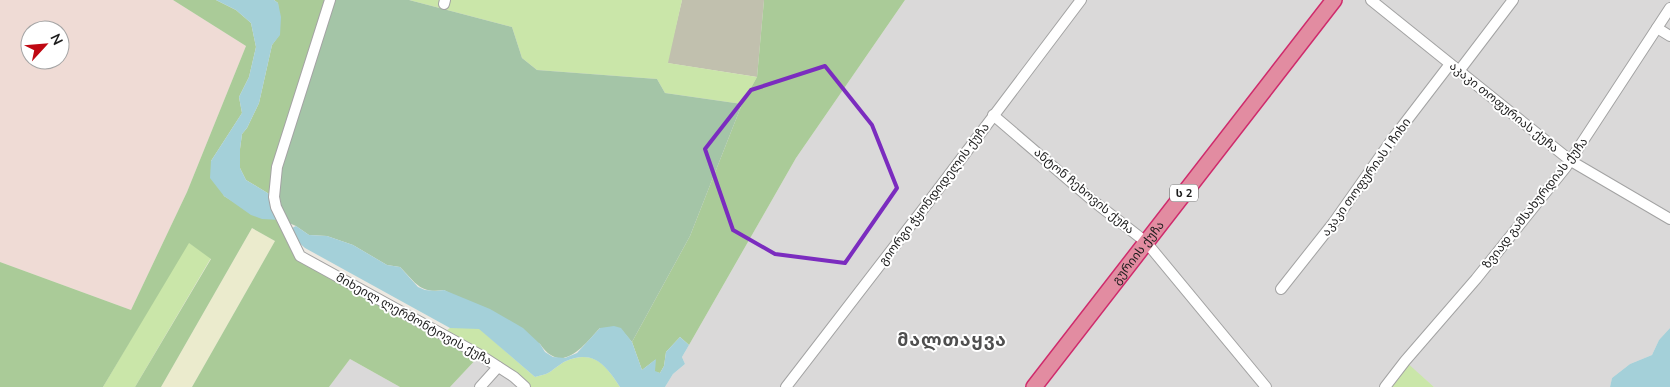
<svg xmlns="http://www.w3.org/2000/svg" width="1670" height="387" viewBox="0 0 1670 387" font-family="'Nunito Sans','Noto Sans Georgian',sans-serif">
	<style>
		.residential { fill: #dad9d9 }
		.military { fill: #efdbd5; fill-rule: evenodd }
		.construction { fill: #c1c0ae }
		.farmland { fill: #ebebcd }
		.grass { fill: #cae6a9 }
		.forest { fill: #aacb98 }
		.cemetery { fill: #a4c5a7 }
		.water { fill: #a4d0d9 }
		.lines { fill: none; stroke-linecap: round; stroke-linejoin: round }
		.minor-casing { stroke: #a3a3a3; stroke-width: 12 }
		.highway-casing { stroke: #cf2b6c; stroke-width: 18 }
		.minor { stroke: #fff; stroke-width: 10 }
		.highway { stroke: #e28ca1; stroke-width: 15 }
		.marked { fill: none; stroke: #7b2cbf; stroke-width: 4; stroke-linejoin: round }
		.labels { text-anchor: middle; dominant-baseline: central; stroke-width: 4; stroke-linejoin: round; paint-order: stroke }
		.shield { fill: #fff; stroke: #606060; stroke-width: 1 }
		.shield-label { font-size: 11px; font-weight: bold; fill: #1c1c1c }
		.street-label { font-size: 12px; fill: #1c1c1c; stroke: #fff }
		.district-label { font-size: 18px; font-weight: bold; letter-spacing: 1px; fill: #4f4f4f; stroke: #fff }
	</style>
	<rect width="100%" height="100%" fill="#ede9e2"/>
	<g class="residential">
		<polygon points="905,0 1670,0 1670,328 1659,340 1652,355 1630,364 1612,378 1610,387 1434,387 1405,362 1385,387 665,387 673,374 685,364 682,357 689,345 796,158"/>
		<polygon points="480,355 526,387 450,387"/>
		<polygon points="350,359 400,387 329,387"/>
	</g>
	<path class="military" d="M0,0H173L246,46L187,192L131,310L0,262ZM30,30H60V60H30Z"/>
	<polygon class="construction" points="682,0 764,0 757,77 667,63"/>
	<polygon class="farmland" points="252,228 275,241 192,387 161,387"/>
	<g class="grass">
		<polygon points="409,0 682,0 668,63 757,77 742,104 665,93 657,79 537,70 522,58 512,27"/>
		<polygon points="188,242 211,258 135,387 103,387"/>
		<path d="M450,328H479L535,377C538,376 543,375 546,374C553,371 559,364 566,361C594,349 606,365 620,387H525L443,333Z"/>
		<polygon points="1405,361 1434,387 1385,387"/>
	</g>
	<g class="forest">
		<polygon points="173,0 216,0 236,10 251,23 256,47 249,77 239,97 242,113 211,161 224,196 237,204 282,220 300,256 480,355 450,387 400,387 350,359 329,387 192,387 275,241 252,228 161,387 135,387 211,259 189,243 103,387 0,387 0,262 131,310 187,192 246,46"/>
		<polygon points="274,0 330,0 274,197 246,180 240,168 240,149 242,134 247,128 259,103 272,45 280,34 278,3"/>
		<polygon points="764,0 905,0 796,158 689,345 680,337 666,352 664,366 660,373 655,372 655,360 642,370 632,342 690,236 742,104 757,77"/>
	</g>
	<path class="cemetery" d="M330,0H409L512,27L522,58L537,70L657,79L665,93L742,104L690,236L632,342L620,328H600C583,346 562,376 540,344L444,290C420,294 416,283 400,267L387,265L353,245L327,236L309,235L296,226L282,220L274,197L277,167Z"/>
	<g class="water">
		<polygon points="216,0 274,0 278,3 281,17 280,35 272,45 259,103 247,128 242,134 240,149 240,168 246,180 274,197 282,220 262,219 251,215 224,196 210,178 211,161 242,113 239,97 249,77 256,47 251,23 236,10"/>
		<path d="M296,226L309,235L327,236L353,245L387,265L400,267L418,287L425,290L436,291L444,290L490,309L523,328L540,344L545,352L553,357L565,358L577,353L600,328L614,326L621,328L632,342L642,370L656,359L655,371L660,373L664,366L666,352L680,337L689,345L682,357L685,364L673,374L665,387H620C606,365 593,349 566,361C559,364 553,371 546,374C543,375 538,376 535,377L479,329L450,328L305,248L296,240L292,228Z"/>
		<polygon points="1670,328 1670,387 1610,387 1612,378 1630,364 1652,355 1659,340"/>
	</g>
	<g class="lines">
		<g class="minor-casing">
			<g id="minor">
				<polyline points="330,0 277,167 274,197 276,207 300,256 480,355 514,377 525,387"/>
				<polyline points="1371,0 1571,161 1670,219"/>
				<polyline points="444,4 445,0"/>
				<polyline points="1657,28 1670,36"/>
				<polyline points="1459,71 1513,0"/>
				<polyline points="993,115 1092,200 1146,242 1266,387"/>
				<polyline points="1281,289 1334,222 1391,141 1450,64"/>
				<polyline points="480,387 498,367"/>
				<polyline points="786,387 927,204 1081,0"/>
				<polyline points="1385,387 1405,361 1476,279 1566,167 1670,8"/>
			</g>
		</g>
		<g class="highway-casing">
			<g id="highway">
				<path id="s1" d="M1034,387L1334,0"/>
			</g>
		</g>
		<use href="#minor" class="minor"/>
		<use href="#highway" class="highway"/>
	</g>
	<path class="marked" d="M825,66L872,125L897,188L845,263L775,254L733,230L705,149L751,90Z"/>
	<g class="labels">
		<rect class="shield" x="1170" y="184.5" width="28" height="17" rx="4"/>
		<g class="shield-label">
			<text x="1184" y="193">ს 2</text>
		</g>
		<g class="street-label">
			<text transform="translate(1504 107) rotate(39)">აკაკი თოფურიას ქუჩა</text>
			<text transform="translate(1366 177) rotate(-54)">აკაკი თოფურიას I ჩიხი</text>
			<text transform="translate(1084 191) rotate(40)">ანტონ ჩეხოვის ქუჩა</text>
			<text transform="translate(934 194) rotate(-53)">გიორგი ჭყონდიდელის ქუჩა</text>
			<text transform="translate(1535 203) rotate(-52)">ზვიად გამსახურდიას ქუჩა</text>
			<text stroke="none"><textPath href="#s1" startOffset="170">გურიის ქუჩა</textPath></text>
			<text transform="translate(414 319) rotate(29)">მიხეილ ლერმონტოვის ქუჩა</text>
		</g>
		<g class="district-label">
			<text x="952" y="340">მალთაყვა</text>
		</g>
	</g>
	<g transform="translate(45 45) rotate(64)"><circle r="24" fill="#ffffff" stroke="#a4a4a4"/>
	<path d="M0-4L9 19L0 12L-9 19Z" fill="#bf0812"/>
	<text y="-8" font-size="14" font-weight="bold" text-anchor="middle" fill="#1c1c1c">N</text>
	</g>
</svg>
